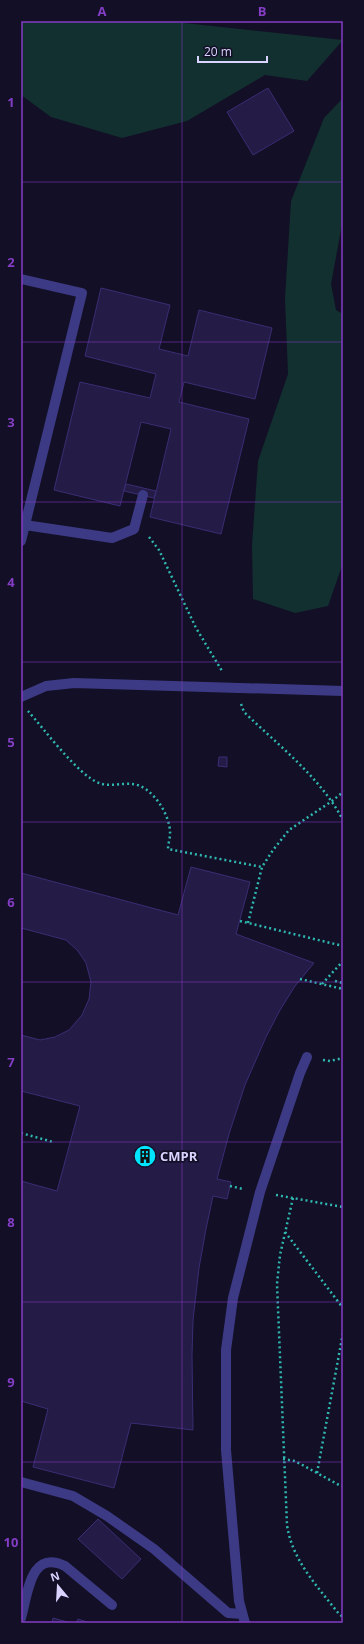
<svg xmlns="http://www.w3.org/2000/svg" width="364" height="1644" viewBox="0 0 364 1644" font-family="'Open Sans',sans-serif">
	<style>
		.green { fill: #12302f }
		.building { fill: #241b47; stroke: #3b2d73 }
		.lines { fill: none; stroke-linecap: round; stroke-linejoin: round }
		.path { stroke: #2fb8b0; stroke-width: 2.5; stroke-dasharray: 2 3; stroke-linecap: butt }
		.minor { stroke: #3d3a85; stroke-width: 10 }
		.grid { fill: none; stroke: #843dc5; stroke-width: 1; stroke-opacity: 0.55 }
		.labels { text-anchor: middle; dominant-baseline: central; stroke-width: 3.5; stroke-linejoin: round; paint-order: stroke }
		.poi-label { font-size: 13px; font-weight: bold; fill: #d9d4ff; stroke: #130f26; text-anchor: start }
		.neatline { fill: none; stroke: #843dc5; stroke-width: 1.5 }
		.grid-label { font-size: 13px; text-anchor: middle; font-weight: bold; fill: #843dc5 }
	</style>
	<rect width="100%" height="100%" fill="#130f26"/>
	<g class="green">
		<polygon points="21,21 166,21 343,40 307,81 265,75 187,121 122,138 51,117 21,95"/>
		<polygon points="343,98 343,219 331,284 336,310 343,314 343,563 328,606 295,613 253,599 252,545 258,461 288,374 285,299 291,201 324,118"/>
	</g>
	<g class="building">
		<polygon points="268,88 294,131 253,155 227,112"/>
		<polygon points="101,288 170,305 159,349 188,356 199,310 272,328 255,399 184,382 179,402 249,419 221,534 150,517 171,429 141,422 120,506 54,490 80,382 150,398 156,374 85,356"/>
		<polygon points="126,484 156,491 154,498 124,491"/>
		<polygon points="219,757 227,757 227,767 218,766"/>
		<polygon points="191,867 250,882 236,934 314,963 295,986 280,1010 266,1037 245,1085 229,1134 217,1179 231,1182 227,1199 213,1196 206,1229 199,1268 193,1320 192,1355 193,1430 131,1423 114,1488 33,1467 48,1409 21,1401 21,1181 57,1191 80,1106 21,1091 21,1035 40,1040 55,1037 69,1030 82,1015 89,999 91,982 86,963 78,951 66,940 21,928 21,873 178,915"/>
		<polygon points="98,1519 141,1559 122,1579 78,1539"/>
		<polygon points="53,1618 71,1623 52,1623"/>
		<polygon points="78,1619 87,1622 87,1623 76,1623"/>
	</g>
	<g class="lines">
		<g class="path">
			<polyline points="149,537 159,550 196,628 222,671"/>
			<path d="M241,704L244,712C279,746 320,777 343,820"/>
			<path d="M28,711C44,729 78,775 99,783C109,787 122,783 132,784C152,785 171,816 170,834C170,839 168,844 168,849L262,867"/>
			<polyline points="240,921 343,946"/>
			<polyline points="248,923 262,867 273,850 289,830 332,801 343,792"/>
			<polyline points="300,979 343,989"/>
			<polyline points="335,981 343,983"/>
			<polyline points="322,984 343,961"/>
			<polyline points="323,1060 330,1061 343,1058"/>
			<polyline points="21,1133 53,1142"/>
			<polyline points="230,1186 243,1189"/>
			<polyline points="276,1195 343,1207"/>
			<path d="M293,1198L280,1255L277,1284L287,1525C292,1560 317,1586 339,1614L343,1617"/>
			<polyline points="285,1232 343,1308"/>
			<polyline points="283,1459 295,1461 339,1485 343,1486"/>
			<polyline points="317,1473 343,1333"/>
		</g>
		<g class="minor">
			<polyline points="21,279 82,293 21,541"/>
			<polyline points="25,525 112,538 134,529 143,495"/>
			<polyline points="21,697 46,686 74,683 343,691"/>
			<polyline points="21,1482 73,1496 107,1516 154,1549 228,1613 242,1614"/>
			<path d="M21,1618C28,1594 30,1549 65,1566L112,1605"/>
			<polyline points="245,1623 239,1601 226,1450 226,1350 233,1298 260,1192 300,1073 307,1057"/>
		</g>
	</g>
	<path class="grid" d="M182,21V1623M21,182H343M21,342H343M21,502H343M21,662H343M21,822H343M21,982H343M21,1142H343M21,1302H343M21,1462H343"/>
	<defs>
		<g id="building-disc" transform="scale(1.15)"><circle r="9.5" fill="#00e5ff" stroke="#130f26"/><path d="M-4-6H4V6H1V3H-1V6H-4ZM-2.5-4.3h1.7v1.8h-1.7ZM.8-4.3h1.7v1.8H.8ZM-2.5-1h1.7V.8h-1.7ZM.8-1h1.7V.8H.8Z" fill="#111"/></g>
	</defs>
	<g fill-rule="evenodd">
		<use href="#building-disc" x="145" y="1156"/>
	</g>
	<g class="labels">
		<g class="poi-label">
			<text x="160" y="1156">CMPR</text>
		</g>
	</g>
	<rect width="364" height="1644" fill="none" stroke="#130f26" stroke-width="44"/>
	<g transform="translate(58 1586) rotate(342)" stroke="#130f26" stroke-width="3" paint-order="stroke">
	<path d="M0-3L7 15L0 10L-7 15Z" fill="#d9d4ff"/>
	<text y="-6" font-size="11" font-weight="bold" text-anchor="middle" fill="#d9d4ff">N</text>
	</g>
	<path d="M198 56v6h69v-6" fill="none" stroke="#d9d4ff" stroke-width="2"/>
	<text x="204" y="56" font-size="12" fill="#d9d4ff" stroke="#130f26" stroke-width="3" paint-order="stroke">20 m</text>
	<rect x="22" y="22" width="320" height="1600" class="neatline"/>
	<g class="grid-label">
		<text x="102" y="16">A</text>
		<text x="262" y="16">B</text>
		<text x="11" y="107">1</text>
		<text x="11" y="267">2</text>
		<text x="11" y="427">3</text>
		<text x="11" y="587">4</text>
		<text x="11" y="747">5</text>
		<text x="11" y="907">6</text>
		<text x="11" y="1067">7</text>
		<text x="11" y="1227">8</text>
		<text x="11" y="1387">9</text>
		<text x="11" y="1547">10</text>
	</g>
</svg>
